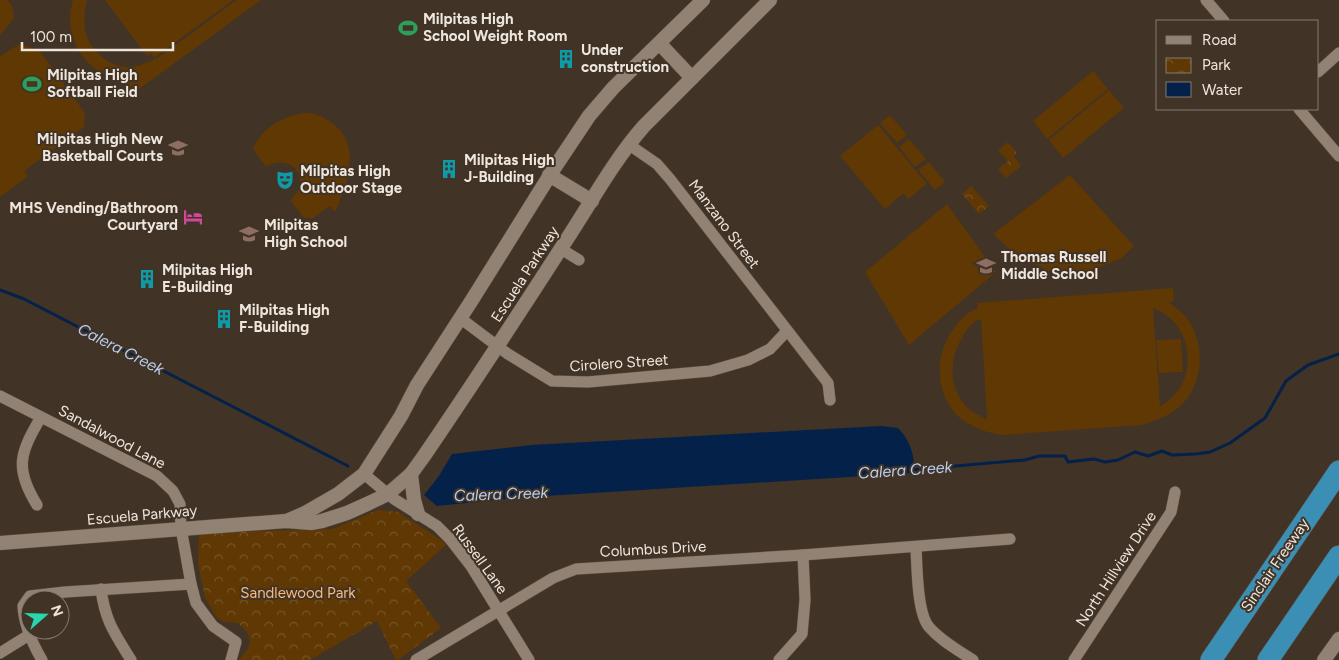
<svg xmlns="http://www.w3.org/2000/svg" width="1339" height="660" viewBox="0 0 1339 660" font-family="Figtree,sans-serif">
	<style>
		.grass { fill: #5f3804; fill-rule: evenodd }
		.park { fill: url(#park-crowns) }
		.water { fill: #042149 }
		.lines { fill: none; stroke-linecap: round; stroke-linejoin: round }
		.stream { stroke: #042149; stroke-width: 3 }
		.minor-casing { stroke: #5b5045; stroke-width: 12 }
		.tertiary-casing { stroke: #5b5045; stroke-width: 15 }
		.motorway-casing { stroke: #5b5045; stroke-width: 22 }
		.minor { stroke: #928273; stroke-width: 11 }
		.tertiary { stroke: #928273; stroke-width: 14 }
		.motorway { stroke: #3b8fb4; stroke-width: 21 }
		.labels { text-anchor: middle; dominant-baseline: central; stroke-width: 4; stroke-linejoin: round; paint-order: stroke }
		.poi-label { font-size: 15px; font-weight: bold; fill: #eee6dd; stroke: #413326; text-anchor: start }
		.street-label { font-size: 15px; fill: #eee6dd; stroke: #413326 }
		.park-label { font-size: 15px; fill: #f7ba7b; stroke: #413326 }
		.water-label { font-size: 16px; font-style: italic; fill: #b8cff1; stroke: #413326 }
	</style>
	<defs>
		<pattern id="park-crowns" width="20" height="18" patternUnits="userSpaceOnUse" patternTransform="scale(1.25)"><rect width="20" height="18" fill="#5f3804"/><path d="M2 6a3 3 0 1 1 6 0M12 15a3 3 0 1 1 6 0" fill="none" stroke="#765528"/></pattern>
	</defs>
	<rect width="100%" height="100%" fill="#413326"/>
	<g class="grass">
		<polygon points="0,0 7,0 12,5 14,18 0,36"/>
		<path d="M73,0H87C83,17 82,36 95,50C125,83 155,61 182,40C195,31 207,22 219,13C225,9 232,2 238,0C245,0 254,0 261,0L131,95C128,91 124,82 120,79C115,76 107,76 102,73C76,59 64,27 73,0Z"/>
		<polygon points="105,0 233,0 154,58 151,54 147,56"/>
		<polygon points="20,44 39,50 85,113 84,127 24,171 28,176 0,197 0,56"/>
		<polygon points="1093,71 1108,89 1047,139 1033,121"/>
		<polygon points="1109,90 1124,108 1063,158 1049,140"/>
		<path d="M304,113C316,113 322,116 332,123C362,143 348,185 335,212L330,206L313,218H304L290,200C314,181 292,151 266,167L253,149C260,129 283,116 304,113Z"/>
		<polygon points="890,115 907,135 897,143 880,123"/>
		<polygon points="878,125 927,184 908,199 903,193 885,209 840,156"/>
		<polygon points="909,139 926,159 915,167 899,147"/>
		<polygon points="929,162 945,182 935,190 918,170"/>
		<polygon points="1070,175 1134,246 1122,258 1100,267 1078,273 1051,272 1015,254 993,234"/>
		<polygon points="947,204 996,272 909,345 865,272"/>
		<path d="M1173,288L1174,301L1169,302C1176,308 1184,313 1189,321C1207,349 1203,392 1173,412C1163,418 1152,422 1141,425L1003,435C987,433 973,428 960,418C936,398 934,359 950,334C957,323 966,312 978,308L977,303ZM1153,308C1196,324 1200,385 1160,406ZM981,319L987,419V420C982,416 975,414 970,410C949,393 948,359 962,338C966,330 972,322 981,319Z"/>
		<polygon points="1181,339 1183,372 1159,373 1156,340"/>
	</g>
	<g class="park">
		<polygon points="1008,142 1017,153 1014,156 1021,166 1006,178 998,169 1008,161 998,150"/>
		<polygon points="971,186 989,206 979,214 962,194"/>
		<polygon points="378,510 398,512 447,544 406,581 441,628 398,660 396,660 377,621 310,660 239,660 248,649 250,640 247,632 238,623 224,622 217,618 205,598 198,564 199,533 332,529"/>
	</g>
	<path class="water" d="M881,426L898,428C910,440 916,457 913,473L514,498L437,506L424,495L439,476L452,454L532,445Z"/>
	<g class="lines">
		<g class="stream">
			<polyline points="0,290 24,299 348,466"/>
			<polyline points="910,470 1025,460 1039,456 1065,456 1068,462 1094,459 1105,462 1118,460 1135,452 1148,456 1162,451 1172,455 1196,454 1210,452 1230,443 1265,418 1286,381 1308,365 1339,354"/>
		</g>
		<g class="minor-casing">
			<g id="minor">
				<polyline points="1206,0 1224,21"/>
				<polyline points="1318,72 1339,53"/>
				<polyline points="1299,109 1339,156"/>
				<polyline points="628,144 657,164 670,179 828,383 830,400"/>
				<polyline points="561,249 579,260"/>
				<polyline points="460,318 508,354 552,381 588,382 710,371 748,360 770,349 787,331"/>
				<polyline points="0,396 157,476 173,491 180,504 181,528 191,584 196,603 213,626 236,642 231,660"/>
				<polyline points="364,474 394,499 437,526 450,539 471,566 529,660"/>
				<path d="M37,505C14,468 20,453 41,417"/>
				<path d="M916,547C917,566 917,613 929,627C941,641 958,650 973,660"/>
				<path d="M101,589C105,621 115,634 131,660"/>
				<polyline points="0,653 29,635"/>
				<path d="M42,660C32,643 24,626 23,606L30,596L65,592L191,584"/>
				<polyline points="416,660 553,578 576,569 803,555 1010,539"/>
				<polyline points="779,660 802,634 805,600 803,555"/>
				<polyline points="1074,660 1171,512 1175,492"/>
			</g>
		</g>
		<g class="tertiary-casing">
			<g id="tertiary">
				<polyline points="660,44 692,78"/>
				<polyline points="549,175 592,201"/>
				<polyline points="411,474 414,500 418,514"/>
				<polyline points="289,520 305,513 338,494 364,474 401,416 417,385 472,300 555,167 589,116 613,88 703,0"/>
				<path d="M0,543L286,521L311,523L322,521L347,513L367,504L388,494L411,474L424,456C473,384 520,312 567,239C592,201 614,160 644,126L770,0"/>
				<polyline points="1324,660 1339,639"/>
			</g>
		</g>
		<g class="motorway-casing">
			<g id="motorway">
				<polyline points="1211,660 1339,471"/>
				<polyline points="1268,660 1339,556"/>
			</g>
		</g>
		<use href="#minor" class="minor"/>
		<use href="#tertiary" class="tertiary"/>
		<use href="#motorway" class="motorway"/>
	</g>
	<defs>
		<g id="stadium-bare" transform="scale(1.5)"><path d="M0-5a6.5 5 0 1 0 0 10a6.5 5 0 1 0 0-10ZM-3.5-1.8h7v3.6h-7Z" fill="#2e9e5b" stroke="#413326" stroke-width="2.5" paint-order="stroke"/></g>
		<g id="building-bare" transform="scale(1.5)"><path d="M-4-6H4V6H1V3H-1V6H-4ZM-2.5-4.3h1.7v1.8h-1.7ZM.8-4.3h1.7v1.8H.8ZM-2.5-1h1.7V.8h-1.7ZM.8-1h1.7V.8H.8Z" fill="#0f9aa8" stroke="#413326" stroke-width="2.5" paint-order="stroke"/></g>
		<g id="school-bare" transform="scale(1.5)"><path d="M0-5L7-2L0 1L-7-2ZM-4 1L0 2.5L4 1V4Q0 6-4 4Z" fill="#8d6e63" stroke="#413326" stroke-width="2.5" paint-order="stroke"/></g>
		<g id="theatre-bare" transform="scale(1.5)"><path d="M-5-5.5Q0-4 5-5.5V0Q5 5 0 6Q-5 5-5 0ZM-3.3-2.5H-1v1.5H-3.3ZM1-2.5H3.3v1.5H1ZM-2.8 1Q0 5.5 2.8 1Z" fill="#0f9aa8" stroke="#413326" stroke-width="2.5" paint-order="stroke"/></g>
		<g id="hotel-bare" transform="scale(1.5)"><path d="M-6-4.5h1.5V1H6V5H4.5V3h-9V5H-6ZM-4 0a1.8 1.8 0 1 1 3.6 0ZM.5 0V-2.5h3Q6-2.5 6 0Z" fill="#d1479c" stroke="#413326" stroke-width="2.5" paint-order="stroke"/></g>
	</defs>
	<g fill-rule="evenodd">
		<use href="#stadium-bare" x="408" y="28"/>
		<use href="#building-bare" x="566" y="59"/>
		<use href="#stadium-bare" x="32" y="84"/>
		<use href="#school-bare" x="178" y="148"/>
		<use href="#building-bare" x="449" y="169"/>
		<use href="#theatre-bare" x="285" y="180"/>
		<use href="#hotel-bare" x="193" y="217"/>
		<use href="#school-bare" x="249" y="234"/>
		<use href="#school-bare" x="986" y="266"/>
		<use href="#building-bare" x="147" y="279"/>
		<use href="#building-bare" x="224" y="319"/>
	</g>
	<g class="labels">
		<g class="poi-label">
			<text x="423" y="19">Milpitas High<tspan x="423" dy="17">School Weight Room</tspan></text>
			<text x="581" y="50">Under<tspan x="581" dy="17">construction</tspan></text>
			<text x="47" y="75">Milpitas High<tspan x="47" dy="17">Softball Field</tspan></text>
			<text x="163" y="139" text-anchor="end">Milpitas High New<tspan x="163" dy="17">Basketball Courts</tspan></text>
			<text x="464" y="160">Milpitas High<tspan x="464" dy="17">J-Building</tspan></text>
			<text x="300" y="171">Milpitas High<tspan x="300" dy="17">Outdoor Stage</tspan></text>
			<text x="178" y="208" text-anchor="end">MHS Vending/Bathroom<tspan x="178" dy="17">Courtyard</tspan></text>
			<text x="264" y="225">Milpitas<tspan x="264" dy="17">High School</tspan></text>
			<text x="1001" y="257">Thomas Russell<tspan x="1001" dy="17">Middle School</tspan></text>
			<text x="162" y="270">Milpitas High<tspan x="162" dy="17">E-Building</tspan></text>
			<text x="239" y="310">Milpitas High<tspan x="239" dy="17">F-Building</tspan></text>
		</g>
		<g class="street-label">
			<text transform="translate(724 224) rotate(53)">Manzano Street</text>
			<text transform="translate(525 274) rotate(-57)">Escuela Parkway</text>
			<text transform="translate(619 363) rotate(-4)">Cirolero Street</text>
			<text transform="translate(112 437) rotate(28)">Sandalwood Lane</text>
			<text transform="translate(142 515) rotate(-5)">Escuela Parkway</text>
			<text transform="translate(653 549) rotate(-3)">Columbus Drive</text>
			<text transform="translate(480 559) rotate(54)">Russell Lane</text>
			<text transform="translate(1275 565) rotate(-56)">Sinclair Freeway</text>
			<text transform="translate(1116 569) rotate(-57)">North Hillview Drive</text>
		</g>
		<g class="park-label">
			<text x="298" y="593">Sandlewood Park</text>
		</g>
		<g class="water-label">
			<text transform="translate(121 349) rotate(27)">Calera Creek</text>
			<text transform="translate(905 470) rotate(-4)">Calera Creek</text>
			<text transform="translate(501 494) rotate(-2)">Calera Creek</text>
		</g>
	</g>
	<rect x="1156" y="20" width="162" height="90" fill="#413326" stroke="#867b6f"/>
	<rect x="1166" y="36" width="25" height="8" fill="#928273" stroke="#867b6f"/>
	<text x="1202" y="45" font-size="15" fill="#eee6dd">Road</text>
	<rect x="1166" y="58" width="25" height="15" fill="url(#park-crowns)" stroke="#867b6f"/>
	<text x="1202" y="70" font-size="15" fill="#eee6dd">Park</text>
	<rect x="1166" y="82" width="25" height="15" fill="#042149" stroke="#867b6f"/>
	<text x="1202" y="95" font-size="15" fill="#eee6dd">Water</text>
	<g transform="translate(45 615) rotate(70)"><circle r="24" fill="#413326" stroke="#867b6f"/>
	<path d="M0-4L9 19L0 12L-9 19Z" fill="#28d5ad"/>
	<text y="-8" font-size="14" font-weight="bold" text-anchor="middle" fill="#eee6dd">N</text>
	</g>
	<path d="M22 42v8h151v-8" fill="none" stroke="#eee6dd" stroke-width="2.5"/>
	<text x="30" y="42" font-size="15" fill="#eee6dd" stroke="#413326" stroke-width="4" paint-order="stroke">100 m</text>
</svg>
